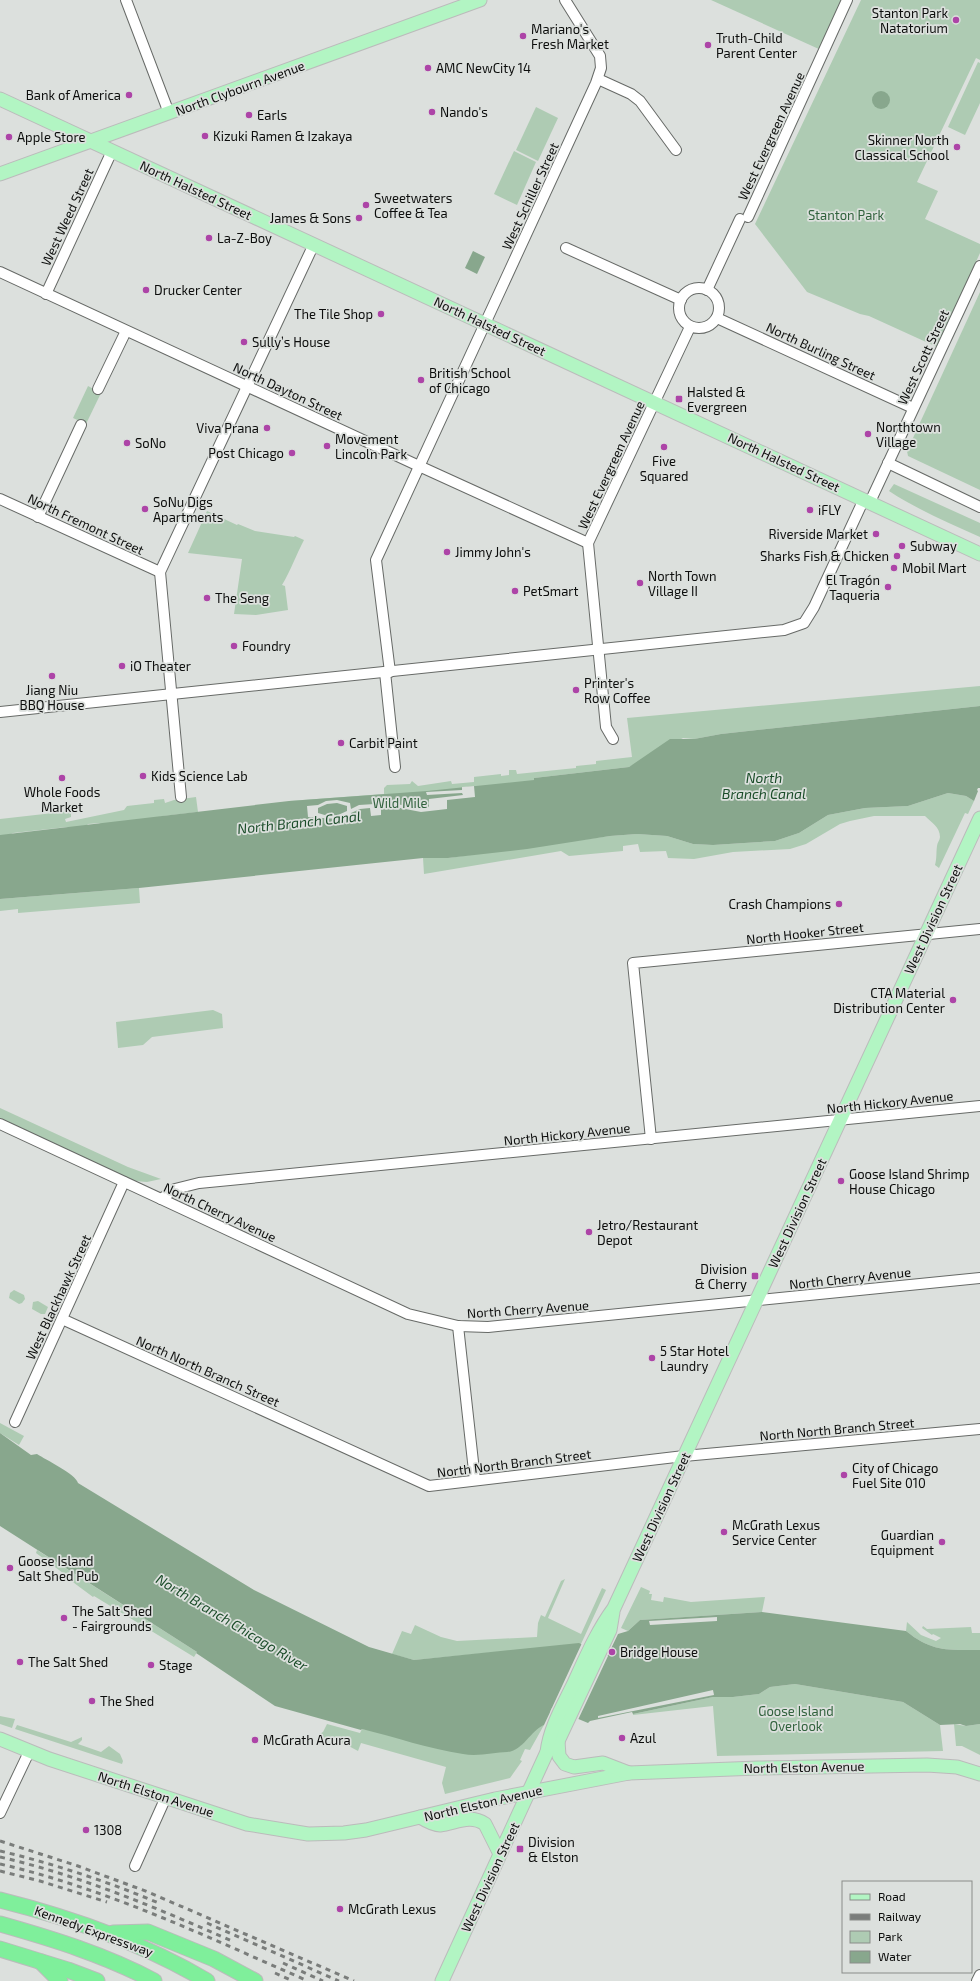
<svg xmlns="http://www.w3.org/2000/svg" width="980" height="1981" viewBox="0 0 980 1981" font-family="'Exo 2',sans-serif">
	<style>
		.green { fill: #aecbb3 }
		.water { fill: #88a78d }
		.pier { fill: #dce0dd; fill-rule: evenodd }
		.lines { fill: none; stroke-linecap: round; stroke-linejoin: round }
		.minor-casing { stroke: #676a67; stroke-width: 12 }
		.major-casing { stroke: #bbb; stroke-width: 15 }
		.highway-casing { stroke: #bbb; stroke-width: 17 }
		.minor { stroke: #fff; stroke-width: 10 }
		.major { stroke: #b2f5c3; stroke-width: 13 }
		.highway { stroke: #7fef9b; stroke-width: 15 }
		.rail { stroke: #7a7d7b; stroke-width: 3; stroke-dasharray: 5 5; stroke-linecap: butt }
		.poi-dot { fill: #ad44a7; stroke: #dce0dd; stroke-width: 1.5 }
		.labels { text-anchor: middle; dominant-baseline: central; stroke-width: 3.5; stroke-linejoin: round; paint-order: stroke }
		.poi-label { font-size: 13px; fill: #0c0d0c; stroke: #dce0dd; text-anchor: start }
		.street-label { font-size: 13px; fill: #0c0d0c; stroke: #dce0dd }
		.park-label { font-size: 13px; fill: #31623d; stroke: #dce0dd }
		.water-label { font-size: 14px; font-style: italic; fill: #1a4c29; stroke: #dce0dd }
	</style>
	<rect width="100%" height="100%" fill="#dce0dd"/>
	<g class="green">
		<polygon points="711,0 844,0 821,50"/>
		<polygon points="861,0 980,0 980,60 976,58 917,182 938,191 925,219 980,244 980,253 937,347 869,316 860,314 807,292 755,224"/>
		<polygon points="978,62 980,63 980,103 965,135 948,127"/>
		<polygon points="536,107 558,118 538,161 516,150"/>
		<polygon points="514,151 536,162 517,205 494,194"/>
		<polygon points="980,292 980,490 908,456 907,451"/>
		<polygon points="88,386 101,393 86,424 73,418"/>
		<path d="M894,484L980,523V537C949,523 918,510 889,491Z"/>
		<path d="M207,511L237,525L238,524L255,531L294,537L295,536L304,540C296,555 291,570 282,585L285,586L288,610L256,615L234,614L242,559L188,553Z"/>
		<polygon points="980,686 980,706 721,734 694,739 683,738 629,767 534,778 535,780 475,797 289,801 384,794 384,788 387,785 410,784 412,781 418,786 451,781 452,784 474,782 474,777 501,774 501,776 509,775 509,770 516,770 517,774 576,768 576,766 596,764 596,761 632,757 627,718"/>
		<path d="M948,793L966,796L974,801L968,814L965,813L939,868L935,865C937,858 936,853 937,846C937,843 940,840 940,837C940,827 931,822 925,816H874L850,821L840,824L806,844L790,849L733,852L694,859L668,858L666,851L640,852L638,844L623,846V851L569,856L561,851L424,874L423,858H448L610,836L637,834L667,836L693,844L713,845L775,841L799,833L828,815L865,808L908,806Z"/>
		<polygon points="196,797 198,812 163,816 115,830 99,823 88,824 80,833 67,827 13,833 0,840 0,819 71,811 71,817 65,819 66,822 124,810 127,806 154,803 154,800 164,799 165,803 174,800"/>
		<polygon points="139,888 140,903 18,913 18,909 0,911 0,899"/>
		<polygon points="213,1010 222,1014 223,1028 152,1037 143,1045 118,1048 116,1022"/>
		<polygon points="0,1108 128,1167 161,1179 147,1182 135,1181 0,1119"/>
		<polygon points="14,1290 24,1295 25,1299 22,1303 19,1304 9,1298 10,1293"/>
		<polygon points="38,1301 48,1307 45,1314 41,1314 32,1309 33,1302"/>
		<polygon points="0,1423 24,1436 19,1445 0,1433"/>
		<polygon points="37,1550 197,1652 194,1657 94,1596 93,1597 62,1574 63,1573 36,1553"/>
		<polygon points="565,1579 548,1618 581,1634 602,1588 606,1590 581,1644 414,1660 392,1654 402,1631 411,1634 415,1625 441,1637 457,1641 537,1637 538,1623 541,1615 545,1617 561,1581"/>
		<polygon points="641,1587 650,1591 649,1594 652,1594 651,1600 663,1602 664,1597 691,1602 765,1597 762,1612 640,1620 628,1631 621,1628"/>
		<path d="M907,1622L921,1635L936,1641L941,1638L933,1634L932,1635L922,1628L923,1626L927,1629L971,1627L972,1633H980V1650C948,1650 932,1652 906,1631Z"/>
		<polygon points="795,1684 903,1702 940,1725 943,1751 717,1756 713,1706 633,1715 633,1714 713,1697 733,1697 759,1694 770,1687"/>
		<polygon points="0,1716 15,1719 12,1728 0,1724"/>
		<polygon points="327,1724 360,1733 362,1729 520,1746 538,1727 544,1725 530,1750 525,1749 520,1760 522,1761 510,1778 445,1794 442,1783 446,1767 361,1743 358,1751 343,1743 341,1745 318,1735 323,1732"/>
		<polygon points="954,1724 966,1726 980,1724 980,1755 962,1746 956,1746"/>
		<polygon points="17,1725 71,1742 82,1737 82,1740 78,1744 101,1752 109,1746 120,1754 123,1761 122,1764 15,1729"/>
	</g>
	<g class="water">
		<circle cx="881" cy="100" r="9"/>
		<polygon points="473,251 485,257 477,274 465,268"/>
		<polygon points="980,706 980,788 978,788 977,790 978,791 974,801 966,796 948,793 908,806 865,808 828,815 799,833 775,841 713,845 693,844 667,836 637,834 610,836 527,849 448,858 423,858 139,888 0,899 0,835 289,801 427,791 534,780 534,778 629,767 670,739 694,739 721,734"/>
		<path d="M0,1433L31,1455L37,1454C46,1460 76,1474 78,1483L254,1590L369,1647L414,1660L579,1643L607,1657L618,1634L628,1631L640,1620L762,1612L906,1631C932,1652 948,1650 980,1650V1724L966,1726L960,1724L940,1725L903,1702L795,1684L770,1687L759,1694L733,1697H713L633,1714L632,1712L590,1721L588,1723L552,1708L544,1725C530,1731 523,1751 507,1752C495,1752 478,1757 463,1754C429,1749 395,1737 362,1729L361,1730L275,1706L196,1653L197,1652L0,1526Z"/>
	</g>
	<g class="pier">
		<path d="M474,786L475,797L447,800V809L421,812L390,806L381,807V815L371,816L370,808L360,809L351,813V815L338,819L308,817L307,806L318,805L326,801L337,800L350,803L351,809L359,805L390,803L420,808L429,807V799L463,795L462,793L427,795L426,792L462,790V787ZM337,803L347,806V811L338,815L328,816L318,813V808L327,804Z"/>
		<polygon points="717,1617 717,1621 650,1625 649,1621"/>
		<polygon points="582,1643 608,1656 577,1722 552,1711 550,1712"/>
		<polygon points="713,1690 714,1695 598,1718 598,1716"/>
	</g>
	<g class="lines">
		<g class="minor-casing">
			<g id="minor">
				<polyline points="126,0 169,113"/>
				<polyline points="598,79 631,94 640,101 676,150"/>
				<polyline points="748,217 847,0"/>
				<polyline points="566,248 681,300"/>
				<polyline points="0,272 419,466 588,543"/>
				<circle cx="699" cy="308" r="20"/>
				<polyline points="707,290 740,219"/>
				<polyline points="46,294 112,151"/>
				<polyline points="717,318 913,408"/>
				<polyline points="98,389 126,331"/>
				<polyline points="888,463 980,507"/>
				<polyline points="0,499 160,572"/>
				<polyline points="870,502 980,266"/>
				<polyline points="38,517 81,425"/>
				<polyline points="385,672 395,767"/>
				<polyline points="390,672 376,560 596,83 601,68 600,56 565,0"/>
				<polyline points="0,712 784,630 804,623 814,607 864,499"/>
				<polyline points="613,739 606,727 588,543 690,327"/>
				<polyline points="181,797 160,572 314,244"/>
				<polyline points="0,1124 408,1314 458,1326 488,1327 980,1278"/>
				<polyline points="651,1139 633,963 980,929"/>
				<polyline points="161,1199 175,1189 199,1183 980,1106"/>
				<polyline points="62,1319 429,1486 684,1456 980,1429"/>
				<polyline points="458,1326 475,1480"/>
				<polyline points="15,1422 124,1182"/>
				<polyline points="0,1813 29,1752"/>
				<polyline points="135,1866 166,1797"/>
				<polyline points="977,1981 980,1975"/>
			</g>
		</g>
		<g class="major-casing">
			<g id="major">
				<polyline points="0,99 980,554"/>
				<polyline points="0,174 480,0"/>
				<polyline points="0,1739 49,1759 247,1824 308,1834 344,1833 366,1830 495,1799 629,1773 758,1768 927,1765 957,1767 980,1774"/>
				<polyline points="558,1741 559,1756 565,1764 574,1767 603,1763 629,1773"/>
				<polyline points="547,1752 558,1741 610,1630 613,1612"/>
				<path d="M420,1817C425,1820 434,1825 440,1825C456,1823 470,1814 485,1824L500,1854"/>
				<path d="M442,1981L547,1752C550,1727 563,1706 574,1683C586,1657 597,1631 614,1608L980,818"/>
			</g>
		</g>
		<g class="highway-casing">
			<g id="highway">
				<path d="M0,1900C72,1918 143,1943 207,1981"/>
				<path d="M0,1924C53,1939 105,1955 154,1981"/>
				<polyline points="113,1933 148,1932 214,1959 255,1981"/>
				<polyline points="0,1949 68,1970 97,1981"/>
				<polyline points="41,1962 60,1981"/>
			</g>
		</g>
		<use href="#minor" class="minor"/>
		<use href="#major" class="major"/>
		<use href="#highway" class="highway"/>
		<g class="rail">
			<polyline points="0,1841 78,1866 148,1892 354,1981"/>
			<path d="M0,1851C55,1864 109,1882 161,1904"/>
			<path d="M0,1857C82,1876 157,1908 234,1942"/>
			<path d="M0,1864C108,1889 207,1937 308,1981"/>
			<polyline points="0,1871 40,1881 107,1902"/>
			<polyline points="207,1923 339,1981"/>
			<polyline points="283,1963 323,1981"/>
			<polyline points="275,1973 293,1981"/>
		</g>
	</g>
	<g class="poi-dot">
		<circle cx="956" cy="20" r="4"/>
		<circle cx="523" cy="36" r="4"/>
		<circle cx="708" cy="45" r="4"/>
		<circle cx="428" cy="68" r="4"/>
		<circle cx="129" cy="95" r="4"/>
		<circle cx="432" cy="112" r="4"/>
		<circle cx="249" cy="115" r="4"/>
		<circle cx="205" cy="136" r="4"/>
		<circle cx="9" cy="137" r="4"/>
		<circle cx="957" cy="147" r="4"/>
		<circle cx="366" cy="205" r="4"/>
		<circle cx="359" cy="218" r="4"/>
		<circle cx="209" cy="238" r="4"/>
		<circle cx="146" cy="290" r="4"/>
		<circle cx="381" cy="314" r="4"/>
		<circle cx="244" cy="342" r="4"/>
		<circle cx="421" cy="380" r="4"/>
		<rect x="675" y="395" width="8" height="8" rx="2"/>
		<circle cx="267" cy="428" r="4"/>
		<circle cx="868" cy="434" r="4"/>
		<circle cx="127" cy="443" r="4"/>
		<circle cx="327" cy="446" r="4"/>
		<circle cx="664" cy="447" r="4"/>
		<circle cx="292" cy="453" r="4"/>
		<circle cx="145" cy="509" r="4"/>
		<circle cx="810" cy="510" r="4"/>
		<circle cx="876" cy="534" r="4"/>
		<circle cx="902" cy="546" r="4"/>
		<circle cx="447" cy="552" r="4"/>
		<circle cx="897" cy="556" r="4"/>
		<circle cx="894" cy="568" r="4"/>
		<circle cx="640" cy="583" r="4"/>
		<circle cx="888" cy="587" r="4"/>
		<circle cx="515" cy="591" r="4"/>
		<circle cx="207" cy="598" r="4"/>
		<circle cx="234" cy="646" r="4"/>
		<circle cx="122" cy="666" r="4"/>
		<circle cx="52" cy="676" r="4"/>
		<circle cx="576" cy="690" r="4"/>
		<circle cx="341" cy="743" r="4"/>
		<circle cx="143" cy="776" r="4"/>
		<circle cx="62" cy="778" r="4"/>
		<circle cx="839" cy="904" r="4"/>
		<circle cx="953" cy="1000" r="4"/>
		<circle cx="841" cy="1181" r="4"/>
		<circle cx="589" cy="1232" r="4"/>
		<rect x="751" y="1272" width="8" height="8" rx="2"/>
		<circle cx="652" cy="1358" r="4"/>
		<circle cx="844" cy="1475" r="4"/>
		<circle cx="724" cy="1532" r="4"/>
		<circle cx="942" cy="1542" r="4"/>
		<circle cx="10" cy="1568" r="4"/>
		<circle cx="64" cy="1618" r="4"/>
		<circle cx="612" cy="1652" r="4"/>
		<circle cx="20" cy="1662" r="4"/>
		<circle cx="151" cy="1665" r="4"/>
		<circle cx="92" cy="1701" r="4"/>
		<circle cx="622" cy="1738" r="4"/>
		<circle cx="255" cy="1740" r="4"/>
		<circle cx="86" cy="1830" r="4"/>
		<rect x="516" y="1845" width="8" height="8" rx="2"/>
		<circle cx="340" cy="1909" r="4"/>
	</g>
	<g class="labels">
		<g class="poi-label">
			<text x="948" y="13" text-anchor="end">Stanton Park<tspan x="948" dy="15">Natatorium</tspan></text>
			<text x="531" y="29">Mariano's<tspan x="531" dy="15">Fresh Market</tspan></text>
			<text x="716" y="38">Truth-Child<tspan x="716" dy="15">Parent Center</tspan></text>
			<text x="436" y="68">AMC NewCity 14</text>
			<text x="121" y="95" text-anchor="end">Bank of America</text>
			<text x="440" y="112">Nando's</text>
			<text x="257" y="115">Earls</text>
			<text x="213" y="136">Kizuki Ramen &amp; Izakaya</text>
			<text x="17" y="137">Apple Store</text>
			<text x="949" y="140" text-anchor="end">Skinner North<tspan x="949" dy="15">Classical School</tspan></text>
			<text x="374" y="198">Sweetwaters<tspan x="374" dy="15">Coffee &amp; Tea</tspan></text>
			<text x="351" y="218" text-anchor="end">James &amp; Sons</text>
			<text x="217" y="238">La-Z-Boy</text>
			<text x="154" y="290">Drucker Center</text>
			<text x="373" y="314" text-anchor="end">The Tile Shop</text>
			<text x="252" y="342">Sully’s House</text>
			<text x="429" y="373">British School<tspan x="429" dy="15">of Chicago</tspan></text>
			<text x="687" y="392">Halsted &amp;<tspan x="687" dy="15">Evergreen</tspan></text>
			<text x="876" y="427">Northtown<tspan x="876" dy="15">Village</tspan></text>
			<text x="259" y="428" text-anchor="end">Viva Prana</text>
			<text x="335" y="439">Movement<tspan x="335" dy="15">Lincoln Park</tspan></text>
			<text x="135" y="443">SoNo</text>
			<text x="284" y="453" text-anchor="end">Post Chicago</text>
			<text x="664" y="461" text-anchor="middle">Five<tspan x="664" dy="15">Squared</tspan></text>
			<text x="153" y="502">SoNu Digs<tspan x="153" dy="15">Apartments</tspan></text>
			<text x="818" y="510">iFLY</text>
			<text x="868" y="534" text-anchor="end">Riverside Market</text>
			<text x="910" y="546">Subway</text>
			<text x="455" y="552">Jimmy John's</text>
			<text x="889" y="556" text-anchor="end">Sharks Fish &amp; Chicken</text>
			<text x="902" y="568">Mobil Mart</text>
			<text x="648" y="576">North Town<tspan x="648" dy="15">Village II</tspan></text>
			<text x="880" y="580" text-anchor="end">El Tragón<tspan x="880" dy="15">Taqueria</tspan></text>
			<text x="523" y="591">PetSmart</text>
			<text x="215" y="598">The Seng</text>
			<text x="242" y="646">Foundry</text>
			<text x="130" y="666">iO Theater</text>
			<text x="584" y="683">Printer's<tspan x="584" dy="15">Row Coffee</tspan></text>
			<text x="52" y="690" text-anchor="middle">Jiang Niu<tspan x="52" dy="15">BBQ House</tspan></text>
			<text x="349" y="743">Carbit Paint</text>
			<text x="151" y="776">Kids Science Lab</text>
			<text x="62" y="792" text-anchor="middle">Whole Foods<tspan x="62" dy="15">Market</tspan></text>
			<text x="831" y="904" text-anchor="end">Crash Champions</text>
			<text x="945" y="993" text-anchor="end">CTA Material<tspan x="945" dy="15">Distribution Center</tspan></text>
			<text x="849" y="1174">Goose Island Shrimp<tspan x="849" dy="15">House Chicago</tspan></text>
			<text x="597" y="1225">Jetro/Restaurant<tspan x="597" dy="15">Depot</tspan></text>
			<text x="747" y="1269" text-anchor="end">Division<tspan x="747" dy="15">&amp; Cherry</tspan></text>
			<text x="660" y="1351">5 Star Hotel<tspan x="660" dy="15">Laundry</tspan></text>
			<text x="852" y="1468">City of Chicago<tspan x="852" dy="15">Fuel Site 010</tspan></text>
			<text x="732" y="1525">McGrath Lexus<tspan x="732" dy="15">Service Center</tspan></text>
			<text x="934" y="1535" text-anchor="end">Guardian<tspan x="934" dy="15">Equipment</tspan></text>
			<text x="18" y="1561">Goose Island<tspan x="18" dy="15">Salt Shed Pub</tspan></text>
			<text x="72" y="1611">The Salt Shed<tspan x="72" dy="15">- Fairgrounds</tspan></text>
			<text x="620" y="1652">Bridge House</text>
			<text x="28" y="1662">The Salt Shed</text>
			<text x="159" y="1665">Stage</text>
			<text x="100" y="1701">The Shed</text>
			<text x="630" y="1738">Azul</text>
			<text x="263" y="1740">McGrath Acura</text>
			<text x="94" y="1830">1308</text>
			<text x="528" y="1842">Division<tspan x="528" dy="15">&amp; Elston</tspan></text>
			<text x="348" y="1909">McGrath Lexus</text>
		</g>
		<g class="street-label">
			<text transform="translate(240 88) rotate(-20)">North Clybourn Avenue</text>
			<text transform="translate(771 136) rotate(-65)">West Evergreen Avenue</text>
			<text transform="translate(196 190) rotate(25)">North Halsted Street</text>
			<text transform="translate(530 196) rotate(-65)">West Schiller Street</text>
			<text transform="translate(67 217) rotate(-65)">West Weed Street</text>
			<text transform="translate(490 326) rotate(25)">North Halsted Street</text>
			<text transform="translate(821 351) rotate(25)">North Burling Street</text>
			<text transform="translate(923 357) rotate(-65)">West Scott Street</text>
			<text transform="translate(288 391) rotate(25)">North Dayton Street</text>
			<text transform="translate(784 462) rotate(25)">North Halsted Street</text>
			<text transform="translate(611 465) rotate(-65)">West Evergreen Avenue</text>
			<text transform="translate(86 524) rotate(25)">North Fremont Street</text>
			<text transform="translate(933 919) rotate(-65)">West Division Street</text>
			<text transform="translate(805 933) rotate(-6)">North Hooker Street</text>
			<text transform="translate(890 1102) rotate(-6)">North Hickory Avenue</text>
			<text transform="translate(567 1134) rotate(-6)">North Hickory Avenue</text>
			<text transform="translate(220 1212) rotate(25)">North Cherry Avenue</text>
			<text transform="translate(797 1213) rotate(-65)">West Division Street</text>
			<text transform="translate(850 1278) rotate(-6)">North Cherry Avenue</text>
			<text transform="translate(58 1297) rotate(-65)">West Blackhawk Street</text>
			<text transform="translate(528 1309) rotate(-4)">North Cherry Avenue</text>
			<text transform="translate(208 1371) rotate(24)">North North Branch Street</text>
			<text transform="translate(837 1429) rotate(-5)">North North Branch Street</text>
			<text transform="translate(514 1463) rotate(-7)">North North Branch Street</text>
			<text transform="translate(661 1507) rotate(-65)">West Division Street</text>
			<text transform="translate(804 1767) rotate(-1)">North Elston Avenue</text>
			<text transform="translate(156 1794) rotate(18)">North Elston Avenue</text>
			<text transform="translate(483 1803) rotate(-13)">North Elston Avenue</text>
			<text transform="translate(490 1877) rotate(-65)">West Division Street</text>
			<text transform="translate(94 1931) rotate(20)">Kennedy Expressway</text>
		</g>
		<g class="park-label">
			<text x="846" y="215">Stanton Park</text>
			<text x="400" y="803">Wild Mile</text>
			<text x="796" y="1711">Goose Island<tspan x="796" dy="15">Overlook</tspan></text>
		</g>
		<g class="water-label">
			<text x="764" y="777">North<tspan x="764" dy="16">Branch Canal</tspan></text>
			<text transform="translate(299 822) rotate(-6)">North Branch Canal</text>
			<text transform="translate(232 1622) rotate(31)">North Branch Chicago River</text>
		</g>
	</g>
	<rect x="842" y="1881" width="130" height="92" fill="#dce0dd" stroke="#898c89"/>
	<rect x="850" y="1894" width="20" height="6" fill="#b2f5c3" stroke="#898c89"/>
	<text x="878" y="1901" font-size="12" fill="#0c0d0c">Road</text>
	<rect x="850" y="1914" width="20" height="6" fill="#7a7d7b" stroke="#898c89"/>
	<text x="878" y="1921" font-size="12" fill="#0c0d0c">Railway</text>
	<rect x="850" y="1931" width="20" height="12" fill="#aecbb3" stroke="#898c89"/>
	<text x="878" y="1941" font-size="12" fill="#0c0d0c">Park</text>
	<rect x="850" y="1951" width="20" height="12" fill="#88a78d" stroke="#898c89"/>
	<text x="878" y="1961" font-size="12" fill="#0c0d0c">Water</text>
</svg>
